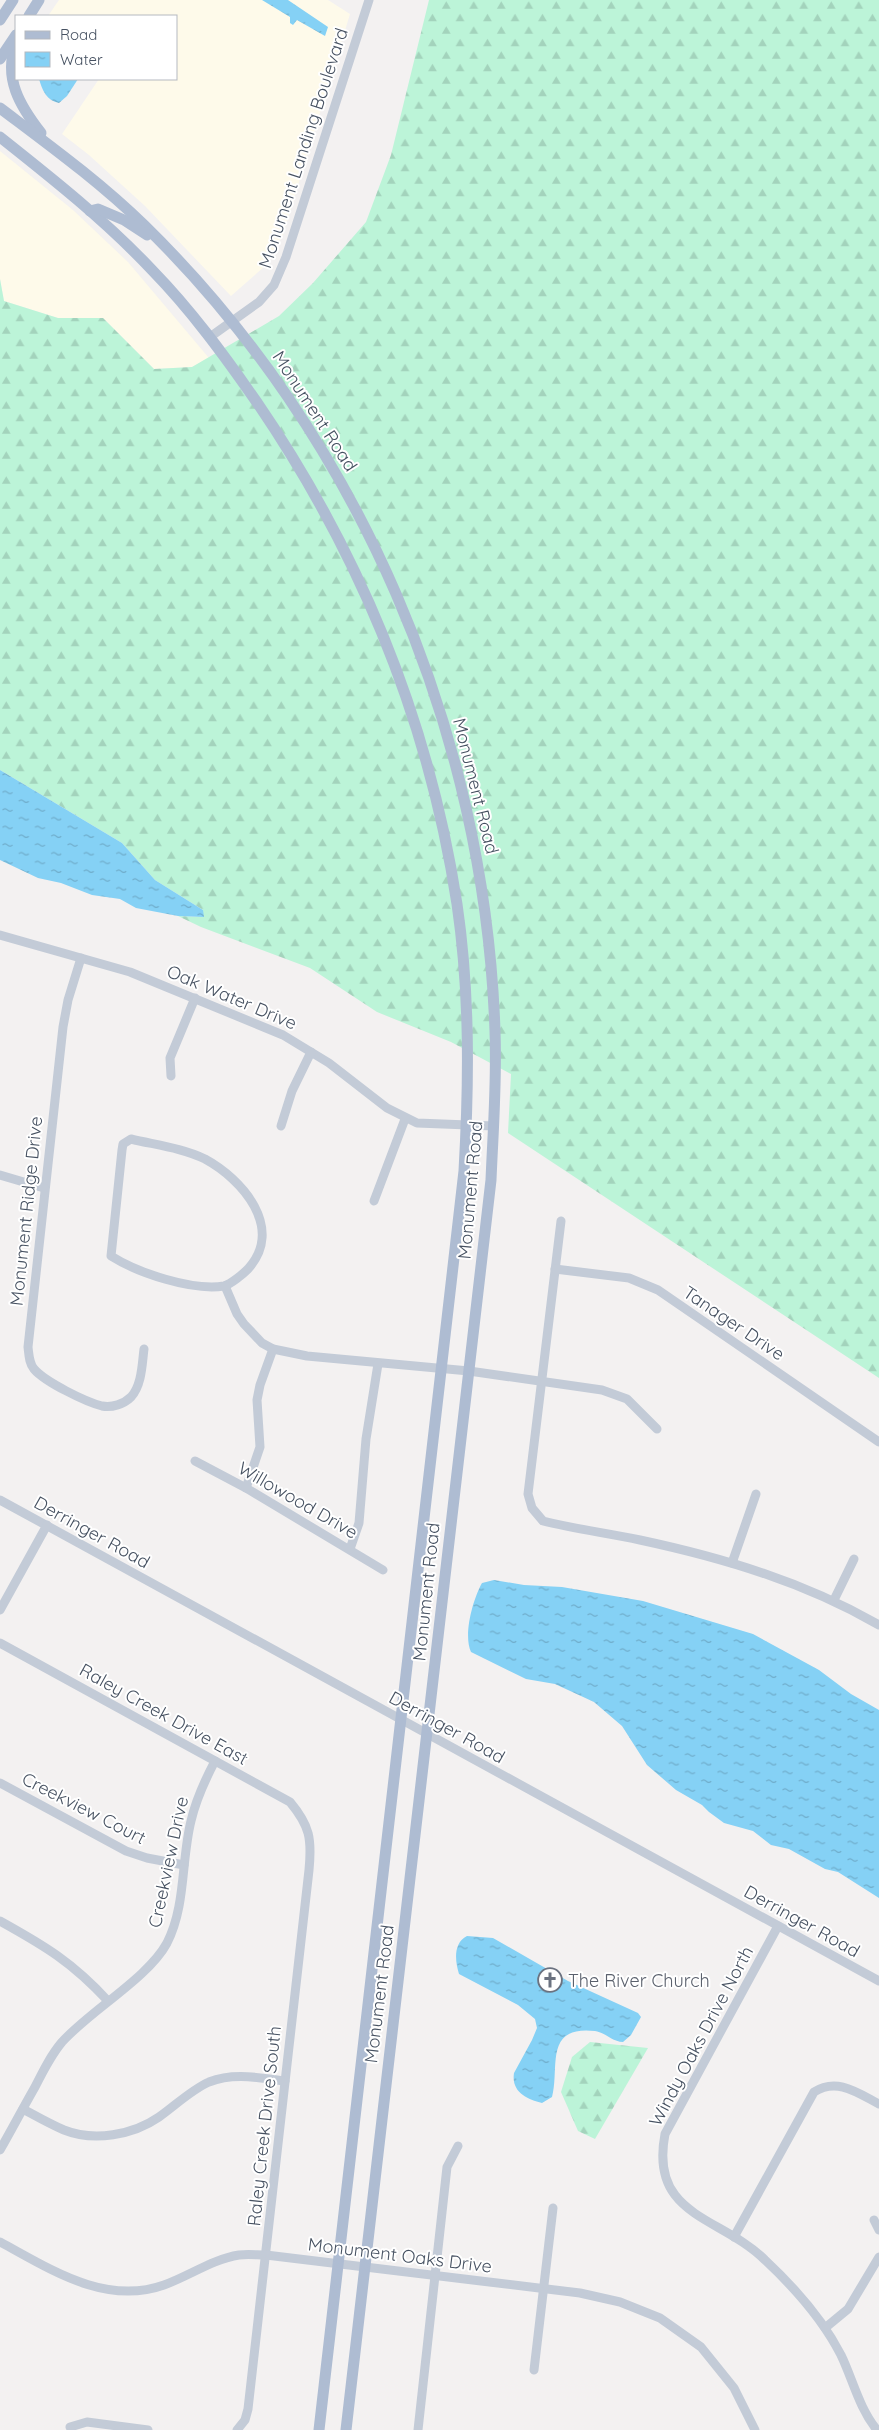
<svg xmlns="http://www.w3.org/2000/svg" width="879" height="2430" viewBox="0 0 879 2430" font-family="Quicksand,sans-serif">
	<style>
		.commercial { fill: #fefaea }
		.forest { fill: url(#forest-firs) }
		.water { fill: url(#water-ripples) }
		.lines { fill: none; stroke-linecap: round; stroke-linejoin: round }
		.minor { stroke: #c3cbd7; stroke-width: 9 }
		.major { stroke: #aebcd2; stroke-width: 11 }
		.labels { text-anchor: middle; dominant-baseline: central; stroke-width: 4; stroke-linejoin: round; paint-order: stroke }
		.street-label { font-size: 18px; fill: #465161; stroke: #fff }
		.worship-label { font-size: 18px; fill: #5b616d; stroke: #fff; text-anchor: start }
	</style>
	<defs>
		<pattern id="forest-firs" width="22" height="20" patternUnits="userSpaceOnUse" patternTransform="scale(1.25)"><rect width="22" height="20" fill="#bcf4d8"/><path d="M5 1l3.5 6h-7zM16 11l3.5 6h-7z" fill="#a3d3bc"/></pattern>
		<pattern id="water-ripples" width="26" height="14" patternUnits="userSpaceOnUse" patternTransform="scale(1.25)"><rect width="26" height="14" fill="#85d1f5"/><path d="M2 4q2-2 4 0t4 0M15 11q2-2 4 0t4 0" fill="none" stroke="#6facca"/></pattern>
	</defs>
	<rect width="100%" height="100%" fill="#f3f1f1"/>
	<g class="commercial">
		<polygon points="59,0 328,0 350,14 283,235 265,266 231,296 145,206 89,155 62,134 99,79 176,79 176,16 48,16"/>
		<polygon points="0,151 73,210 128,262 209,358 192,367 154,369 103,318 58,318 4,301 0,279"/>
	</g>
	<g class="forest">
		<polygon points="429,0 879,0 879,1378 508,1133 511,1074 451,1042 377,1012 310,968 201,927 178,916 203,917 203,910 155,880 122,843 0,770 0,279 4,301 58,318 103,318 154,369 192,367 279,316 313,283 366,222 391,155"/>
		<polygon points="590,2042 648,2048 595,2139 578,2131 561,2092 572,2057"/>
	</g>
	<g class="water">
		<polygon points="262,0 288,0 328,27 325,36 297,20 293,25 290,23 290,17"/>
		<path d="M39,79H78L67,96L59,103C47,101 42,90 39,79Z"/>
		<polygon points="0,770 122,843 155,880 203,910 204,917 178,916 136,908 120,899 92,895 61,883 38,878 0,860"/>
		<path d="M494,1580L524,1585L562,1587L643,1601L753,1634L819,1670L851,1694L879,1710V1898L838,1872L825,1869L789,1849L771,1845L753,1831L724,1823L709,1812L702,1805L676,1790L647,1765L622,1726L594,1702L555,1684L526,1679L471,1652C463,1635 473,1599 482,1583Z"/>
		<path d="M467,1936L493,1938L568,1981L638,2013L641,2017L631,2035L623,2042C613,2042 606,2033 595,2031C543,2025 560,2069 552,2097L542,2103C527,2099 511,2092 514,2073L532,2040L537,2028L535,2019L518,2005L459,1974C455,1961 453,1943 467,1936Z"/>
	</g>
	<g class="lines">
		<g class="minor">
			<polyline points="210,337 259,302 274,285 286,257 369,0"/>
			<polyline points="0,935 130,972 283,1035 329,1063 387,1108 417,1123 494,1126"/>
			<path d="M81,958L68,1000L63,1027L28,1347C29,1355 29,1363 34,1369C45,1382 86,1402 102,1406C112,1408 124,1404 131,1397C142,1385 142,1364 144,1349"/>
			<polyline points="171,1076 170,1058 195,998"/>
			<polyline points="281,1126 292,1091 311,1052"/>
			<path d="M131,1139C156,1145 182,1148 205,1159C242,1179 285,1228 248,1269C243,1274 231,1284 224,1286C192,1291 138,1273 111,1256L122,1150L123,1144Z"/>
			<polyline points="0,1175 44,1188"/>
			<polyline points="374,1201 405,1119"/>
			<path d="M561,1221L528,1494L532,1508L543,1521C575,1529 607,1533 640,1540C724,1558 804,1582 879,1625"/>
			<polyline points="555,1269 629,1278 658,1290 879,1442"/>
			<polyline points="225,1286 237,1314 244,1324 262,1343 273,1349 307,1356 469,1371 602,1390 627,1399 657,1429"/>
			<polyline points="195,1461 246,1488 383,1570"/>
			<polyline points="246,1488 260,1447 257,1400 260,1385 273,1349"/>
			<polyline points="0,1500 879,1981"/>
			<polyline points="350,1549 359,1523 366,1439 378,1364"/>
			<polyline points="732,1563 756,1494"/>
			<polyline points="834,1600 854,1559"/>
			<polyline points="0,1610 47,1525"/>
			<path d="M0,1643L290,1802C310,1826 312,1839 309,1870L248,2409L245,2420L237,2430"/>
			<polyline points="0,1783 126,1851 147,1858 184,1865"/>
			<path d="M0,1921C45,1946 72,1962 108,2001"/>
			<path d="M778,1926L665,2134C649,2217 721,2216 765,2260C795,2288 822,2318 841,2355C853,2380 859,2408 877,2430"/>
			<path d="M23,2109C36,2116 50,2124 64,2130C94,2142 133,2135 159,2117C176,2105 191,2090 209,2082C234,2072 260,2078 285,2081"/>
			<path d="M0,2150C12,2129 23,2108 35,2087C43,2071 51,2055 62,2042C91,2010 148,1978 167,1943C186,1906 181,1861 191,1821C196,1799 205,1780 215,1761"/>
			<polyline points="874,2220 879,2230"/>
			<path d="M734,2237L814,2092C837,2077 858,2093 879,2104"/>
			<path d="M0,2242C50,2269 105,2306 164,2285C189,2276 213,2259 239,2255C248,2254 257,2255 266,2255L580,2293L620,2302L660,2318L701,2347L734,2388L755,2430"/>
			<polyline points="825,2328 848,2309 879,2257"/>
			<polyline points="534,2370 553,2208"/>
			<polyline points="70,2427 87,2422 148,2430"/>
			<polyline points="418,2430 447,2167 458,2146"/>
		</g>
		<g class="major">
			<polyline points="29,16 39,0"/>
			<polyline points="0,20 13,0"/>
			<path d="M16,44C3,78 20,106 41,133"/>
			<polyline points="0,59 16,35"/>
			<path d="M0,108C49,145 100,182 144,225C359,435 485,732 495,1031C497,1081 493,1131 491,1180L346,2430"/>
			<path d="M0,137C53,179 106,221 152,270C191,310 224,355 256,401C360,553 429,721 457,904C470,993 469,1082 464,1171L319,2430"/>
			<polyline points="90,211 98,209 124,220 147,235"/>
		</g>
	</g>
	<defs>
		<g id="church-ring" transform="scale(1.25)"><circle r="9.5" fill="#fff" stroke="#6b7280" stroke-width="1.5"/><path d="M-1.2-6h2.4v3.5h3.3v2.4h-3.3V6h-2.4V-.1h-3.3v-2.4h3.3Z" fill="#6b7280"/></g>
	</defs>
	<g fill-rule="evenodd">
		<use href="#church-ring" x="550" y="1980"/>
	</g>
	<g class="labels">
		<g class="street-label">
			<text transform="translate(303 148) rotate(-72)">Monument Landing Boulevard</text>
			<text transform="translate(315 411) rotate(57)">Monument Road</text>
			<text transform="translate(476 786) rotate(76)">Monument Road</text>
			<text transform="translate(232 997) rotate(23)">Oak Water Drive</text>
			<text transform="translate(470 1190) rotate(-85)">Monument Road</text>
			<text transform="translate(26 1211) rotate(-84)">Monument Ridge Drive</text>
			<text transform="translate(734 1323) rotate(34)">Tanager Drive</text>
			<text transform="translate(298 1500) rotate(30)">Willowood Drive</text>
			<text transform="translate(92 1532) rotate(29)">Derringer Road</text>
			<text transform="translate(426 1592) rotate(-84)">Monument Road</text>
			<text transform="translate(164 1714) rotate(29)">Raley Creek Drive East</text>
			<text transform="translate(447 1727) rotate(29)">Derringer Road</text>
			<text transform="translate(84 1808) rotate(27)">Creekview Court</text>
			<text transform="translate(168 1862) rotate(-78)">Creekview Drive</text>
			<text transform="translate(802 1921) rotate(29)">Derringer Road</text>
			<text transform="translate(379 1994) rotate(-83)">Monument Road</text>
			<text transform="translate(701 2036) rotate(-62)">Windy Oaks Drive North</text>
			<text transform="translate(264 2126) rotate(-84)">Raley Creek Drive South</text>
			<text transform="translate(400 2255) rotate(7)">Monument Oaks Drive</text>
		</g>
		<g class="worship-label">
			<text x="568" y="1980">The River Church</text>
		</g>
	</g>
	<rect x="15" y="15" width="162" height="65" fill="#ffffff" stroke="#b5b9c0"/>
	<rect x="25" y="31" width="25" height="8" fill="#aebcd2" stroke="#b5b9c0"/>
	<text x="60" y="40" font-size="15" fill="#465161">Road</text>
	<rect x="25" y="52" width="25" height="15" fill="url(#water-ripples)" stroke="#b5b9c0"/>
	<text x="60" y="65" font-size="15" fill="#465161">Water</text>
</svg>
